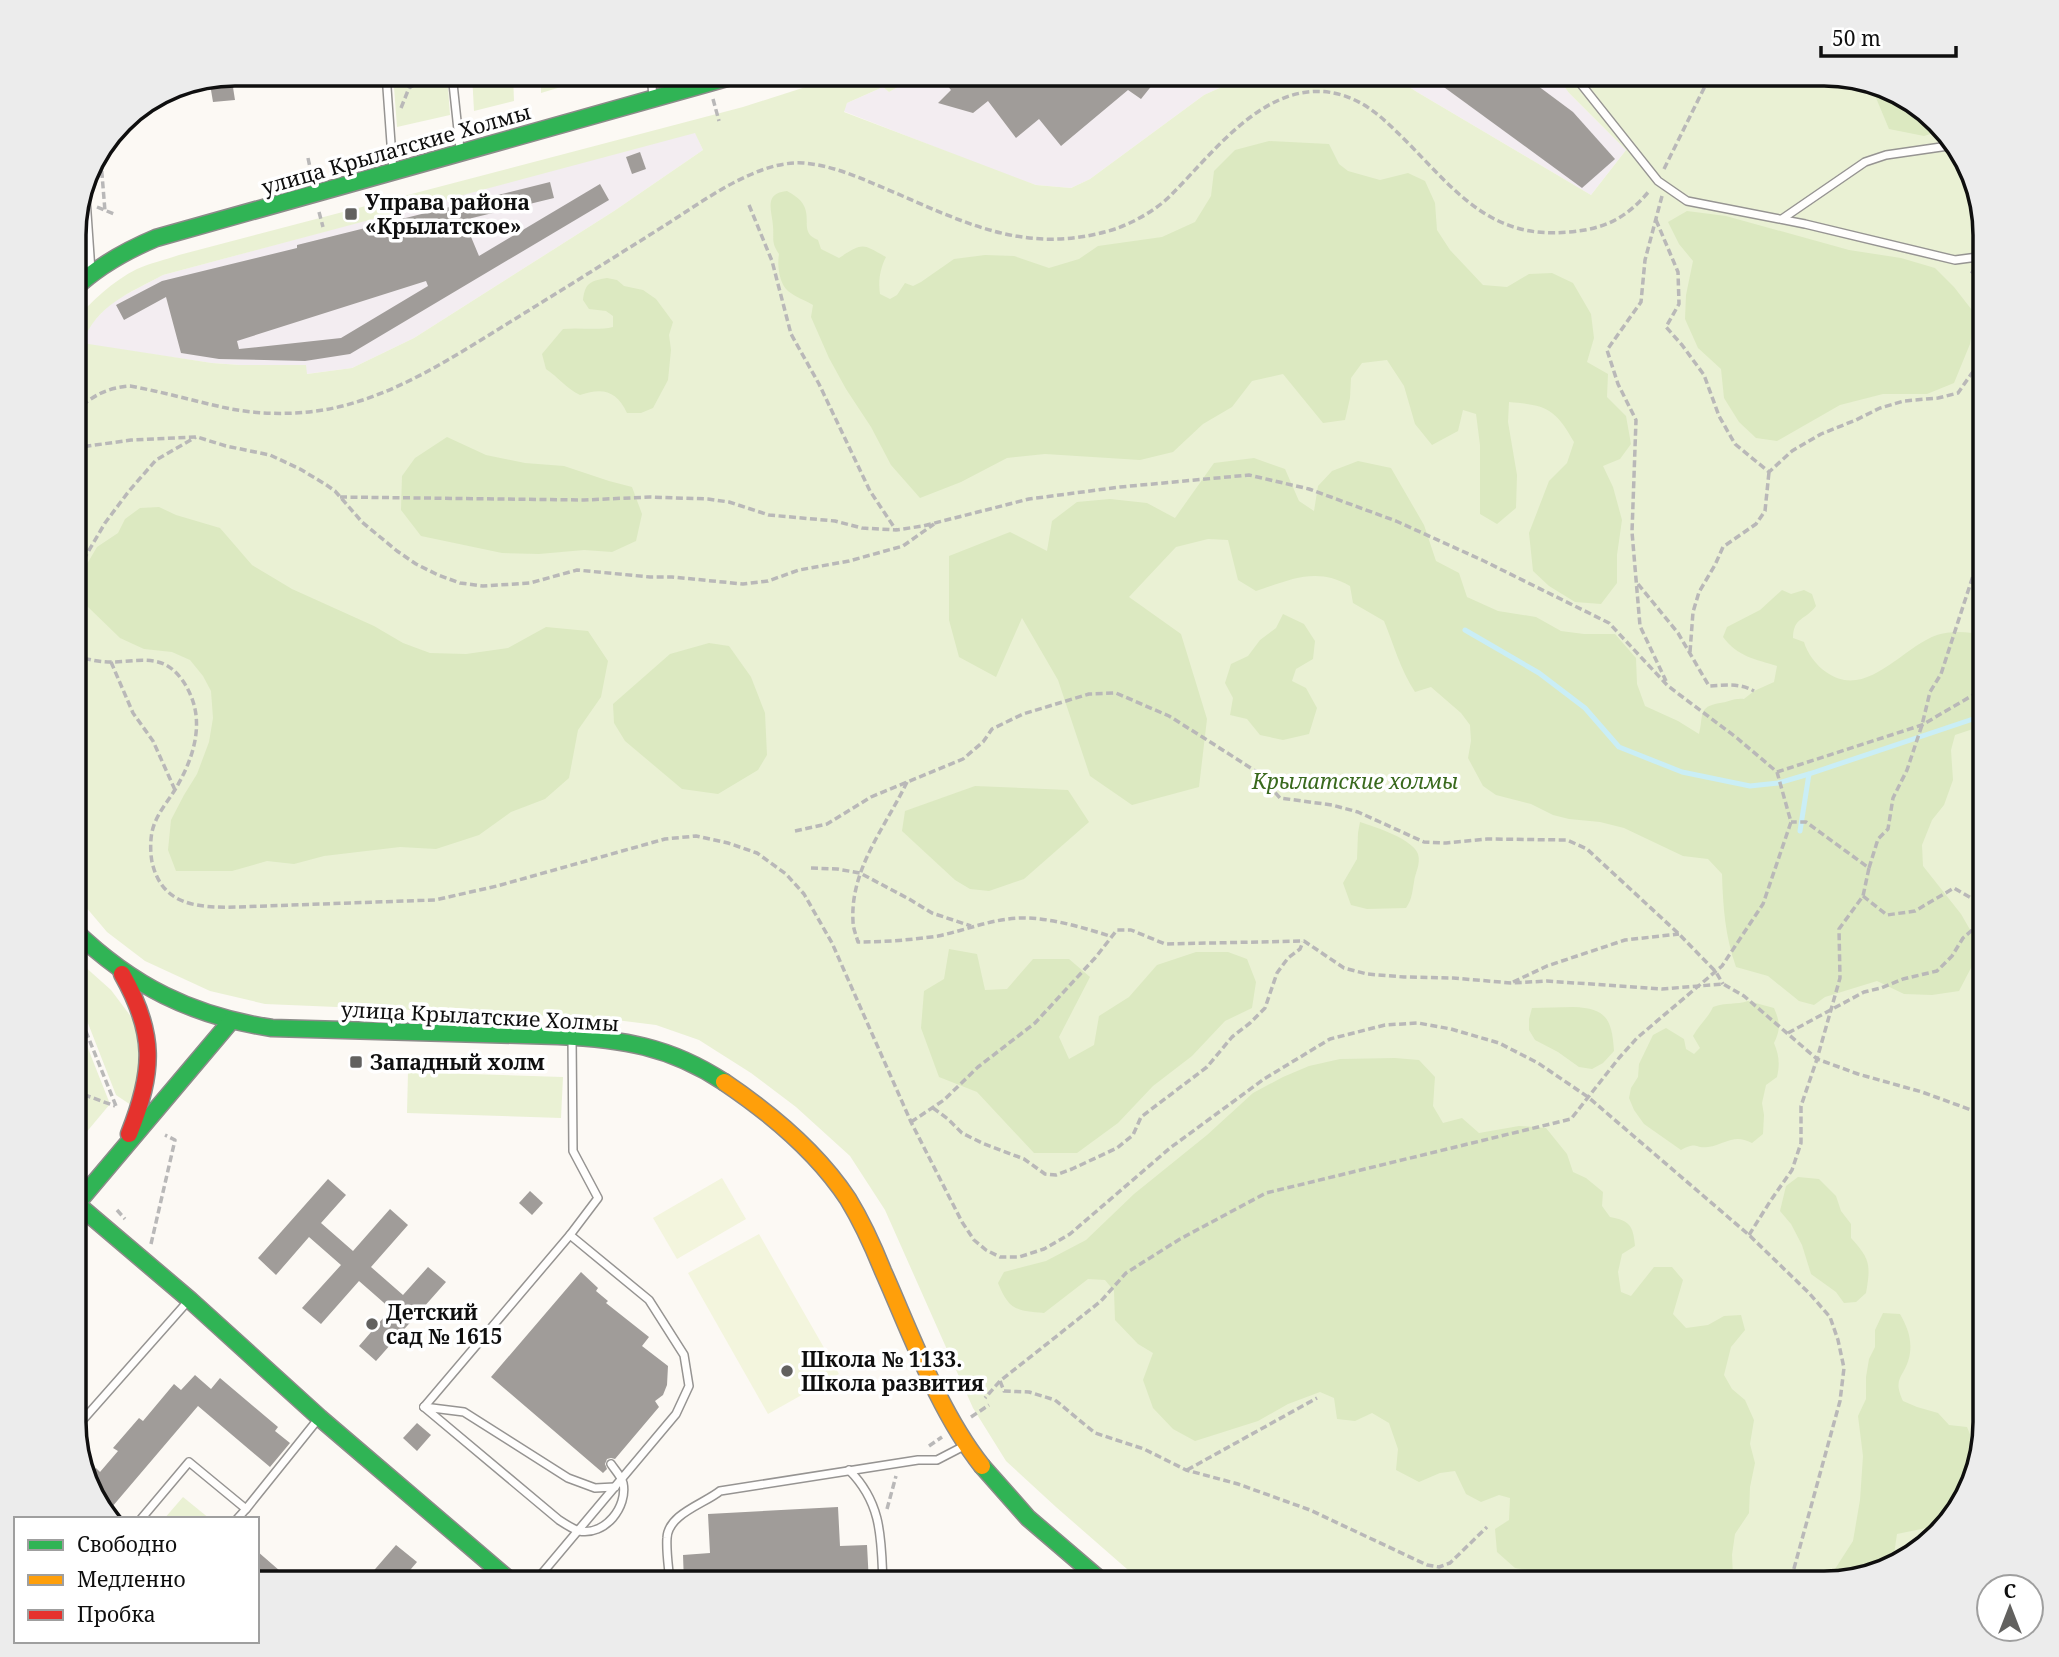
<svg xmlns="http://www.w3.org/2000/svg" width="2059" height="1657" viewBox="0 0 2059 1657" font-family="'Noto Serif',serif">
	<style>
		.industrial { fill: #f3edf1 }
		.green { fill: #eaf1d4; fill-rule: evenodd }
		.forest { fill: #dce9c1 }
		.pitch { fill: #f3f5dd }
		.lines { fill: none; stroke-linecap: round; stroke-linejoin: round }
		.stream { stroke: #caeef6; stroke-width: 5 }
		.building { fill: #a09c99; fill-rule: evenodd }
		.lane-casing { stroke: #969492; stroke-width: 10 }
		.fast-casing { stroke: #8c8b89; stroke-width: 19 }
		.slow-casing { stroke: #8c8b89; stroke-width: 19 }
		.jam-casing { stroke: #8c8b89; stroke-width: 19 }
		.path { stroke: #b9b8b8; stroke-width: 3.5; stroke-dasharray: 7 3.5; stroke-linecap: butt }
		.lane { stroke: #fffefd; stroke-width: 7 }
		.fast { stroke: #30b455; stroke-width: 16 }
		.slow { stroke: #ff9f0a; stroke-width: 16 }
		.jam { stroke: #e5322d; stroke-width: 16 }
		.poi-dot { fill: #62615f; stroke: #fff; stroke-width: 2.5 }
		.labels { text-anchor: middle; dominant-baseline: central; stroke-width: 7; stroke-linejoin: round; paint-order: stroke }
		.street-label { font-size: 21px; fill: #0f0f0f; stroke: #fff }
		.poi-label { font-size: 21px; font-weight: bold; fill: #0f0f0f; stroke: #fff; text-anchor: start }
		.park-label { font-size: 21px; font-style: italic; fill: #39691d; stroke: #fff }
		.rim { fill: none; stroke: #0f0f0f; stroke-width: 3.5 }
	</style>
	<rect width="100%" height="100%" fill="#fcf9f4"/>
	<g class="industrial">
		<polygon points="921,74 1250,74 1204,95 1090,179 1071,188 1036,185 1004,174 843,111 847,103 883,87 889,92"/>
		<polygon points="1389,74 1555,74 1569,93 1626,150 1591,195 1417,92"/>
		<polygon points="695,132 703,150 614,211 414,338 352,368 306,374 305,365 240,365 212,363 82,344 90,325 112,302 163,275"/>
	</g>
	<g class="green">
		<polygon points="393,74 447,74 450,115 397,127"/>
		<polygon points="472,74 513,74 514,101 474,111"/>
		<polygon points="541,74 604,74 541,93"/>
		<path d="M846,74H921L889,92L883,87L847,103L844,112L1036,185L1071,188L1090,179L1204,95L1250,74H1389L1417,92L1591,195L1626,150L1569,93L1555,74H1825L1877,82L1930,113L1969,164L1985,234V1423L1973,1484L1946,1528L1895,1567L1825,1583H1143L1056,1507L1006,1461L973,1408L885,1210L850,1156L796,1107L751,1073L699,1040L656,1025L600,1018L265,1004L210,991L145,961L107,932L74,893V322C91,301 113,281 137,269C150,263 165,260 179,255L743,107ZM695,133L703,150L614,211L414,338L352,368L307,374L306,365H240L212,363L82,343C98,304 128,294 163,275Z"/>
		<polygon points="74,957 111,990 135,1022 145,1061 131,1105 116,1095 84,1013 74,992"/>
		<polygon points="74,1013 110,1104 74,1147"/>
		<polygon points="408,1072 563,1077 561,1118 407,1113"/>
		<polygon points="183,1497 210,1519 164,1519"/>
	</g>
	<g class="forest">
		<polygon points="1869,81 1877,82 1930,113 1943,130 1924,136 1889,129"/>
		<path d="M1269,141L1329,144L1339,164L1348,171L1380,180L1408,173L1425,181L1435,203L1437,230L1450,250L1483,285L1507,287L1529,274L1552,273L1573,283L1591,314L1594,338L1587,362L1608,374L1607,397L1626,416L1631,444L1620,459L1603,466L1613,487L1622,520L1617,555V583L1601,604L1575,602L1549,586L1533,571L1529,533L1549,481L1567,463L1574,442C1555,408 1546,405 1509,402L1508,422L1517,475L1516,508L1497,524L1480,514V445L1476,414L1463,410L1458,431L1432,445L1415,424L1404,386L1387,360L1362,363L1351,378L1350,398L1345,420L1323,423L1283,374L1252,381L1232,407L1203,424L1173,452L1140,460L1045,454L1007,458L961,482L920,498L891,465L871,427L846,389L829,358L811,317L813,305C805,300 795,297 788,291C779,283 777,265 779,254C771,242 774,240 773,226C772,211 763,193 787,191C794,195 801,199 804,206C811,220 800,233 818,240L821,249L839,258C864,242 862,244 886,257C880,268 878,282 880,294L890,299L897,295L905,283L913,286L921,282L954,259L985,255L1014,256L1049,268L1079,259L1098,246L1162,237L1195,222L1211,196L1214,171L1235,150Z"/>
		<polygon points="1687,211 1726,216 1849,250 1901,258 1935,268 1954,287 1975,314 1970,344 1954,383 1927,394 1883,394 1840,405 1777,441 1756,438 1739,422 1724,398 1721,369 1698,348 1685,319 1686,295 1693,261 1679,244 1668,222"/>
		<path d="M607,278L617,280L624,286L643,290L656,299L673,322L669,335L671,350L668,380L653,408L641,413H627C617,391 603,387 580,395C567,389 558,377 546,369L542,354L563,329C580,327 597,331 613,327V316L606,311L589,309L583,300C585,283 590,281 607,278Z"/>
		<polygon points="447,437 486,455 525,463 564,466 609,481 632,487 642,514 636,541 612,552 584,550 539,554 502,553 421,536 401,510 402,476 415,458"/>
		<path d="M1254,458L1285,469L1299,501L1314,511L1318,486L1332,471L1358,461L1391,468L1424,525L1436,561L1459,573L1467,597L1498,611L1536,617L1561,631L1584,634H1615L1636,658L1637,684L1645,706L1678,721L1699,734C1704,715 1697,707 1720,703C1729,702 1734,698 1744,699L1754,691L1774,682L1777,666C1755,659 1738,657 1723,637L1727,627L1760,610L1782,590L1791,594L1804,590L1812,594L1816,606C1806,620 1793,617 1793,638L1804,642C1807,653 1816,665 1826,672C1866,701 1902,647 1937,635C1951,630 1971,632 1985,635V725L1955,735L1951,750L1953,780L1944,805L1932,820L1922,845L1923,866L1961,914L1976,940L1973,964L1959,991L1932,995L1904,994L1877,981L1825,997L1814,1005L1799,1001L1768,976L1736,967C1725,936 1723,907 1722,874L1708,859L1683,856L1624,828L1600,822L1569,819L1553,815L1531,804L1496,795L1483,786L1468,758L1471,741L1470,725L1461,713L1431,687L1415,692C1400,669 1394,645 1384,621L1353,603L1350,586C1317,566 1289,580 1256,591L1238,580L1228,540L1208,539L1176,547L1129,597L1181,634L1207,719L1199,787L1132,805L1090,776L1058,680L1022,618L996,677L959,657L949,620V556L1010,532L1047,551L1052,521L1077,502L1110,499L1147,503L1175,518L1214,463Z"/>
		<polygon points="159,507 176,515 220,528 252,565 292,589 374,626 403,643 430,653 466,654 508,648 546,627 588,631 608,661 601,697 578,730 569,778 545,799 511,812 479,835 436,849 400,847 324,856 294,864 267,861 232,871 176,871 168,850 171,820 184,795 197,774 209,742 213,718 211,691 203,676 190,660 172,652 144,649 120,638 87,606 82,585 84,569 97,547 118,533 125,519 140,508"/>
		<polygon points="1283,614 1304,624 1315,641 1313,659 1296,669 1292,681 1306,688 1317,708 1309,734 1283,740 1260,735 1247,719 1230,715 1233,698 1225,683 1231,664 1248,656 1260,640 1276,628"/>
		<polygon points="709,643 729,646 751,677 765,713 767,755 758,770 718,794 682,789 625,741 614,723 613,704 670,654"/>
		<polygon points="975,786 1068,790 1089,822 1024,879 989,891 970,889 955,880 902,831 905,811"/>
		<path d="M1360,822C1375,827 1413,839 1418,854C1421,864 1415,873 1414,882C1412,893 1412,899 1406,908L1367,909L1351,905L1343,883L1357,859L1358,833Z"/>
		<polygon points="949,949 977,954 985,990 1007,989 1033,959 1069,959 1090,977 1059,1037 1069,1059 1094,1045 1099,1016 1129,997 1157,965 1196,952 1228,952 1247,959 1256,982 1252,1008 1225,1021 1192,1056 1153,1086 1118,1123 1077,1153 1034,1153 977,1092 939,1077 921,1028 924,991 944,979"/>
		<path d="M1748,1001L1774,1008C1780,1022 1781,1029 1774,1043C1779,1055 1780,1064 1777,1077L1766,1085L1762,1103L1764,1115L1763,1134L1752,1143C1734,1133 1726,1144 1708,1147C1694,1149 1698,1141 1681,1150L1644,1124L1634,1110L1629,1098L1631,1088L1638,1077L1639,1064L1653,1035L1666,1028L1684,1039L1686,1049L1694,1054L1700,1048L1693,1036C1699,1025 1708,1018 1713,1007C1726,1002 1736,1005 1748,1001Z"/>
		<path d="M1573,1007C1607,1008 1612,1020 1614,1051L1603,1063L1592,1069L1579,1067L1558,1052L1535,1040L1529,1030V1019L1532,1008Z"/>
		<path d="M1395,1058L1419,1060L1435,1077L1433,1106L1443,1123L1462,1118L1479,1133L1519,1126L1546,1128L1567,1154L1573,1172L1586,1178L1603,1192L1602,1206L1610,1217C1630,1221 1633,1225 1635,1246L1622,1254L1618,1272L1621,1292L1631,1296L1654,1267H1672L1683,1280L1673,1314L1686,1328L1708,1325L1724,1316L1741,1315L1745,1330L1731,1347L1724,1375L1732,1389L1745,1400L1754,1420L1750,1444L1755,1463L1750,1487L1749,1513L1735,1534L1732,1555L1733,1577L1713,1583H1543L1535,1571L1515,1568L1497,1552L1495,1529L1509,1520L1510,1498L1499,1495L1481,1502L1466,1494L1455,1471L1440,1473L1419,1482L1396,1470L1398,1449L1389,1423L1372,1413L1355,1421L1337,1419L1334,1398L1320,1392L1288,1404L1258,1421L1195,1441L1173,1429L1153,1408L1143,1380L1153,1353L1138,1344L1115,1320L1114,1291L1105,1280L1088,1279L1044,1313C1016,1311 1009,1310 998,1283L1004,1272L1046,1261L1086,1240L1134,1194L1207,1135L1253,1093L1283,1077L1309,1066L1340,1059Z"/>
		<path d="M1798,1177L1819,1179L1836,1196L1841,1211L1851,1224V1238C1870,1259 1871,1264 1866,1293L1856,1302L1844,1303L1836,1292L1811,1274L1802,1245L1791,1224L1780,1211L1786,1186Z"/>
		<path d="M1883,1313L1900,1314C1908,1328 1913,1342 1909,1358C1904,1378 1892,1377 1903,1401L1917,1407L1938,1413L1949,1425L1967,1427C1971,1437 1976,1448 1977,1458C1980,1483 1952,1524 1934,1538L1931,1527L1897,1534L1892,1568L1834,1581L1835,1569L1853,1541L1860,1500L1863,1456L1858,1416L1866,1399V1377L1869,1359L1875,1347V1330Z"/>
	</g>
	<g class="pitch">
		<polygon points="722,1178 746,1219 677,1259 653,1218"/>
		<polygon points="759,1234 839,1374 768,1414 688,1273"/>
	</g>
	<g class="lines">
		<g class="stream">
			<polyline points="1465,630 1539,673 1585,708 1619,747 1682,772 1750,786 1778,783 1809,774"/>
			<polyline points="1800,831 1809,774 1985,715"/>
		</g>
	</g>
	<g class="building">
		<polygon points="938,74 1161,74 1141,99 1128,90 1061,146 1039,119 1016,138 988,101 973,113 938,103 951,90"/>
		<polygon points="1426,74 1522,74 1573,112 1615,159 1582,188"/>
		<polygon points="232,81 235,100 213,102 210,84"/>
		<polygon points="640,152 646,169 632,174 626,157"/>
		<path d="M550,182L554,198L464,220L479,256L600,184L609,200L350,354L305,361L219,359L181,353L166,297L124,320L116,305L162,281L297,248V245ZM426,281L428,286L341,338L239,349L237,341Z"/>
		<polygon points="328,1179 346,1195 321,1223 353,1251 390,1209 408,1225 371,1267 403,1295 428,1267 446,1282 376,1361 359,1346 391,1309 359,1281 321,1324 302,1308 341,1265 309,1237 276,1275 258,1258"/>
		<polygon points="530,1191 543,1203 532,1215 519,1203"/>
		<polygon points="581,1272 598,1288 596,1291 608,1301 606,1303 649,1337 642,1346 668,1366 667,1385 663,1395 655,1401 659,1407 615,1459 611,1458 607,1459 605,1464 607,1469 603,1473 491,1377"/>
		<polygon points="195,1375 211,1389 220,1378 278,1427 275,1431 290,1443 270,1467 198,1406 106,1514 90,1494 86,1479 96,1468 100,1472 118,1451 113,1448 139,1418 143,1421 174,1384 181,1390"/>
		<polygon points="417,1423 431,1435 417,1451 403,1438"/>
		<polygon points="838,1507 840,1546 867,1545 869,1583 824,1583 824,1573 731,1578 731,1583 684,1583 683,1555 710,1553 708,1514"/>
		<polygon points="396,1545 417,1562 399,1583 363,1583"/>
		<polygon points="257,1551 280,1571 276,1576 285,1583 257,1583"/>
	</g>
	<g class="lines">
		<g class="lane-casing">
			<g id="lane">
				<polyline points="386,74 393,171"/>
				<polyline points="452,74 460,149"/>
				<polyline points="651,74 653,97"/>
				<polyline points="1573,74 1658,181 1687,201 1805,224 1955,260 1985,256"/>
				<polyline points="85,184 91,271"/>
				<polyline points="1782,219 1865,162 1886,155 1955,145"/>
				<path d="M424,1407L559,1520C565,1524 573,1529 579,1531C605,1536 628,1507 623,1483C621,1476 615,1470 611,1464"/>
				<polyline points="424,1407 570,1235"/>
				<polyline points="424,1407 464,1412 568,1478 595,1488 615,1487"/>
				<polyline points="74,1430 189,1300"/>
				<path d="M849,1470C883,1504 881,1540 883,1583"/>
				<polyline points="141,1519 189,1462 246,1509 319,1418"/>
				<polyline points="237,1519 246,1509"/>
				<polyline points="534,1583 676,1414 689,1386 684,1355 649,1300 570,1235 598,1198 573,1151 572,1037"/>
				<path d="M670,1583C669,1569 666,1553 667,1538C668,1514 704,1504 720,1491L918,1460H937L966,1445"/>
			</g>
		</g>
		<g class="fast-casing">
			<g id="fast">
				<path d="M74,289C98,266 125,251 156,238L741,74"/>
				<path d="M74,930C132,986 192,1016 272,1028L558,1036C622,1039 669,1046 724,1082"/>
				<polyline points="77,1204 190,1300 320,1418 513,1583"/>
				<polyline points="74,1207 231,1021"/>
				<polyline points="982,1466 1028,1518 1104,1583"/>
			</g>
		</g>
		<g class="slow-casing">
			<path id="slow" d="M724,1082C770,1113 817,1152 848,1199C862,1222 873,1246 883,1271C911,1334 939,1412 982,1466"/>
		</g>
		<g class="jam-casing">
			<path id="jam" d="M122,974C156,1034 154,1071 129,1134"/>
		</g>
		<g class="path">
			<polyline points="1597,86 1604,74"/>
			<polyline points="713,99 719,121"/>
			<polyline points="401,108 409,88 431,74"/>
			<polyline points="100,150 105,211"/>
			<polyline points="308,158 312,177"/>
			<polyline points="1664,169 1711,74"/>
			<polyline points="1662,196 1645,260 1641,302 1607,350 1618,384 1636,420 1632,532 1640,626 1666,681"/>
			<polyline points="749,205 772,261 791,334 819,384 870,491 896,530"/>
			<polyline points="97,207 114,214"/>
			<polyline points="319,212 323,227"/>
			<polyline points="1656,220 1678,272 1679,304 1666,327 1682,345 1704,375 1719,416 1735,444 1769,472 1792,451 1821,434 1856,420 1880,408 1904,401 1938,398 1958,393 1972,373 1985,362"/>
			<polyline points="1971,271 1985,281"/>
			<path d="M74,412C93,396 105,388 130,386C164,392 197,402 231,409C264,415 301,415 334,408C398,394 455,356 510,322C562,290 613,258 664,226C702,202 757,160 803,163C831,165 858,177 884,188C964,222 1026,257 1115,229C1135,222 1158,209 1173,193C1216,150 1270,74 1342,95C1368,103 1386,121 1405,140C1455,190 1490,240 1569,232C1605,229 1627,218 1650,190"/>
			<polyline points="74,448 131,440 197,437 226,446 270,455 300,469 325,484 335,491 362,522 397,551 416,564 438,575 460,583 483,586 530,583 577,570 650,577 672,577 743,584 768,581 799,570 849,561 903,546 934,524"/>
			<polyline points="340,497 584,500 650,497 708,499 729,502 769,515 835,521 862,528 896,530 923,526 1029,499 1120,487 1249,475 1309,489 1396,521 1484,561 1609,623 1668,686 1737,738 1777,772 1791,822 1763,904 1722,966 1637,1038 1619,1058 1571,1119 1266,1193 1180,1239 1126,1273 1101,1301 1000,1381 985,1398"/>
			<polyline points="78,569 105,523 129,491 156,460 196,437"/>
			<path d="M1638,584L1678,633L1709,686C1725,685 1740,683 1754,691"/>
			<polyline points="1690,652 1693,612 1699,592 1715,565 1723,547 1756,524 1765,511 1769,472"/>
			<path d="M74,655C86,659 98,662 111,662C128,662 148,657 164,664C177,670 186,684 191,696C204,727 192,761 176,788C169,800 159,811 154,825C150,835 150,851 152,862C162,906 198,908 237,907L435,900L497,886L665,839L696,836L728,843L757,853L786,874L804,894L832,943L911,1122L962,1222L974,1240L986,1250L1000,1257H1019L1044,1249L1070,1234L1170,1148L1264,1079L1330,1039L1385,1025L1418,1023L1451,1029L1499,1043L1538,1063L1588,1097L1749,1235L1809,1293L1830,1317L1838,1340L1844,1368L1840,1401L1790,1583"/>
			<polyline points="111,662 133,713 153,741 175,790"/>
			<polyline points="1777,772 1922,725 1985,688"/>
			<path d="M907,782C886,826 850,869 853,921C853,928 856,935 858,942C884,942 911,940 938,936C967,930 996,917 1027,918C1055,919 1084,928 1110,936"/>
			<polyline points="795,831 827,824 871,797 963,759 983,742 992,729 1023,714 1089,694 1116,693 1169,716 1204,738 1257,772 1280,798 1332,805 1358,812 1424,842 1446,843 1487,839 1567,840 1587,849 1679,934 1716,972 1723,984"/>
			<polyline points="811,868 837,869 860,873 909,899 932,913 971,926"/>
			<polyline points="1869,868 1878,839 1888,829 1893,798 1907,770 1922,725 1930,692 1941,674 1985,539"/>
			<polyline points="1863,896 1887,915 1915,911 1954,888 1985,906"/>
			<polyline points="1513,982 1547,966 1625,940 1679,934"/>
			<polyline points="74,1002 116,1106"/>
			<polyline points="1788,1033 1864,992 1881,988 1903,979 1937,971 1952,956 1963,938 1985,919"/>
			<polyline points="74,1091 115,1106"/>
			<polyline points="933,1108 948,1119 962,1133 982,1143 1024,1159 1045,1174 1056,1175 1072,1169 1117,1148 1133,1135 1141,1117 1207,1067 1232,1037 1250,1023 1265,1008 1277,973 1288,958 1300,949 1303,942"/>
			<polyline points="911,1122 944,1100 978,1067 1035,1023 1095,958 1117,930 1131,930 1165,944 1304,941 1344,968 1367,974 1404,977 1453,978 1511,983 1547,981 1662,989 1723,984 1744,996 1817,1059 1858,1074 1922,1092 1985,1115"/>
			<polyline points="117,1210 125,1219"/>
			<polyline points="1749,1235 1771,1200 1792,1170 1801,1143 1801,1106 1817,1059 1840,978 1839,929 1863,896 1869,868 1806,822 1791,822"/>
			<polyline points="151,1244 175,1140 165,1135"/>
			<polyline points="1000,1381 1004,1391 1029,1392 1055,1400 1095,1433 1144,1449 1186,1470 1238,1484 1310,1510 1427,1565 1439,1567 1450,1563 1487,1527"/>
			<polyline points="971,1417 989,1405"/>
			<polyline points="929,1446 942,1437"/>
			<polyline points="1187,1470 1317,1398"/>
			<polyline points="887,1509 896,1476"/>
			<polyline points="765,1576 765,1583"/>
		</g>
		<use href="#lane" class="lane"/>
		<use href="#fast" class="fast"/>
		<use href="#slow" class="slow"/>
		<use href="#jam" class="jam"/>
	</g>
	<g class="poi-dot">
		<rect x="344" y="207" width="14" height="14" rx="3.5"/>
		<rect x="349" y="1055" width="14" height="14" rx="3.5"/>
		<circle cx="372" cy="1324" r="7"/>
		<circle cx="787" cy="1371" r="7"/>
	</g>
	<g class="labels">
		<g class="street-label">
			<text transform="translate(396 149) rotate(-16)">улица Крылатские Холмы</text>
			<text transform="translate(480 1016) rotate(3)">улица Крылатские Холмы</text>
		</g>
		<g class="poi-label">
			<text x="365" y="202">Управа района<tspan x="365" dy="24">«Крылатское»</tspan></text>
			<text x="370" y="1062">Западный холм</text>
			<text x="386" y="1312">Детский<tspan x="386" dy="24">сад № 1615</tspan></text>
			<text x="801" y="1359">Школа № 1133.<tspan x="801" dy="24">Школа развития</tspan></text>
		</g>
		<g class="park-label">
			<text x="1355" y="781">Крылатские холмы</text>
		</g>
	</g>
	<path d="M0 0H2059V1657H0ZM235 86H1824A149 149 0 0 1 1973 235V1422A149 149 0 0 1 1824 1571H235A149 149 0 0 1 86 1422V235A149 149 0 0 1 235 86Z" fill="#ececec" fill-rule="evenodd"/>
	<path class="rim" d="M235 86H1824A149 149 0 0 1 1973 235V1422A149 149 0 0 1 1824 1571H235A149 149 0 0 1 86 1422V235A149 149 0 0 1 235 86Z"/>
	<rect x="14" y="1517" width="245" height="126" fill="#ffffff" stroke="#9f9f9f" stroke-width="2"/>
	<rect x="28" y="1540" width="35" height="10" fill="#30b455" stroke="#9f9f9f" stroke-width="2"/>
	<text x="77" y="1552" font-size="21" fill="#0f0f0f">Свободно</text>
	<rect x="28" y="1575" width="35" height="10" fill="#ff9f0a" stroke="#9f9f9f" stroke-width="2"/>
	<text x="77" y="1587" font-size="21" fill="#0f0f0f">Медленно</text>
	<rect x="28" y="1610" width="35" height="10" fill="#e5322d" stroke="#9f9f9f" stroke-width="2"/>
	<text x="77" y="1622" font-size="21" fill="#0f0f0f">Пробка</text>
	<g transform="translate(2010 1608)"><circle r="33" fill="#ffffff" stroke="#9f9f9f" stroke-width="2"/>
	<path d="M0-5L12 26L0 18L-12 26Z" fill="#62615f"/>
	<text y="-10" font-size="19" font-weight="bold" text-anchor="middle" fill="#0f0f0f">С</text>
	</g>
	<path d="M1821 46v10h135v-10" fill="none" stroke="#0f0f0f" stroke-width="3.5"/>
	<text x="1832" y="46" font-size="21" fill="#0f0f0f" stroke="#ffffff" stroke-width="5" paint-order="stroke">50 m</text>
</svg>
